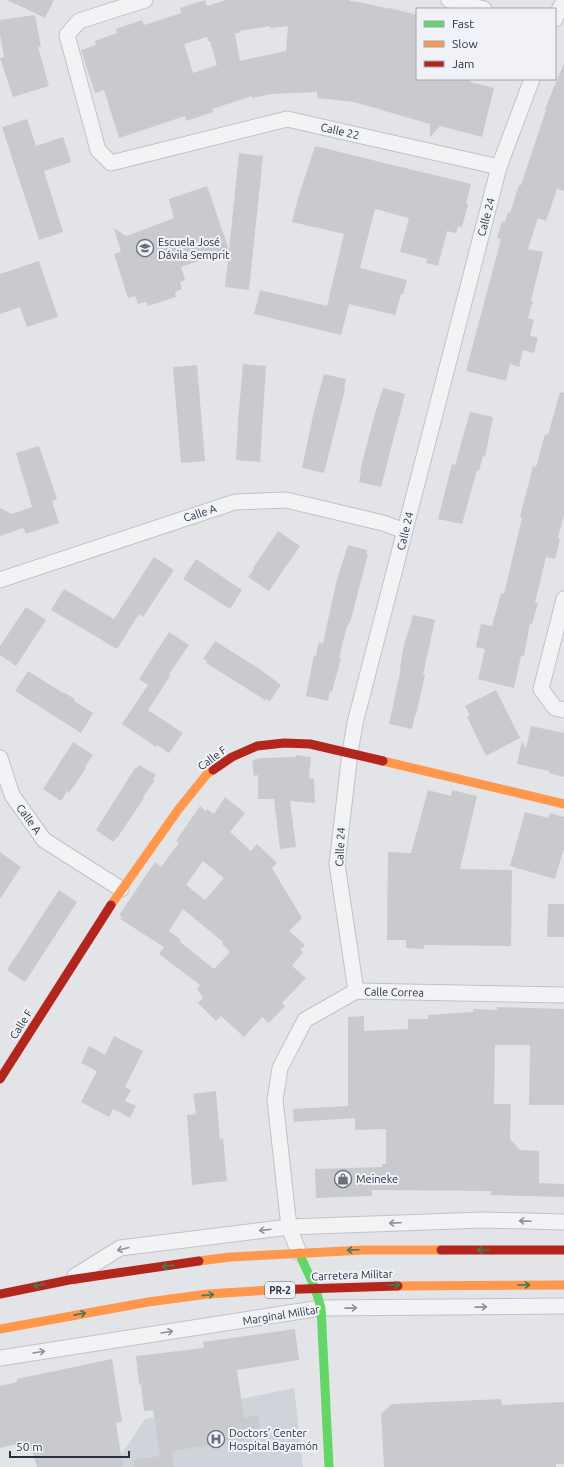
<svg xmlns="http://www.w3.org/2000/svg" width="564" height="1467" viewBox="0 0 564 1467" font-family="Ubuntu,sans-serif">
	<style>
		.built { fill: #d1d3da }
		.building { fill: #c9cace; fill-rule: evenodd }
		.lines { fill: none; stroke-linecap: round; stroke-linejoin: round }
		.street-casing { stroke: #c1c2c5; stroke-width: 17 }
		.street { stroke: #f2f3f5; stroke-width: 15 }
		.fast { stroke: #63d668; stroke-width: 9 }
		.slow { stroke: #ff974d; stroke-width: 9 }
		.jam { stroke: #b3261e; stroke-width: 9 }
		.oneway { stroke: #8e909b }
		.oneway2 { stroke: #447a53 }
		.labels { text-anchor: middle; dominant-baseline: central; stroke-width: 4; stroke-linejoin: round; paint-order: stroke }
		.shield { fill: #f1f2f7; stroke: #666978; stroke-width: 1 }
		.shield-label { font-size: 10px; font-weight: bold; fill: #2a2e41 }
		.street-label { font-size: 11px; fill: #2a2e41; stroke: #f1f2f7 }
		.poi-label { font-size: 11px; fill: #2a2e41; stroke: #f1f2f7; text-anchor: start }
	</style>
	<rect width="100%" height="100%" fill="#e3e4e7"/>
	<polygon class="built" points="294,1388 303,1467 73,1467 119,1458 145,1419"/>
	<g class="building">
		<polygon points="7,0 54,0 45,18"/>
		<path d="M205,0L207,6L226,0H350V1L359,2L390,9V8L417,15V79H471L470,82L494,88L482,137L440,126L430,137V124L354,102L317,98V92L272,94L252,98V96L212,109L213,112L186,121L185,116L119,138L104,90L95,93L81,50L96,45L95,41L117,33L116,29L142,20L144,25L181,13L180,8ZM270,26V28L288,26L286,51L240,61L235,34L241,32L240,31ZM207,37L208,41H210L217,65L193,73L184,44Z"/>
		<polygon points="35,15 41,47 38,47 49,86 13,97 0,58 4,57 0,35 0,20"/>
		<polygon points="564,63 564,191 557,189 546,221 538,218 528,249 543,252 531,301 533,301 528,318 534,320 530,335 538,338 534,353 523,350 519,367 510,364 506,381 466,371 501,239 497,238 502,221 505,222 508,212 510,213 519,185 521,185 546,110 545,109"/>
		<polygon points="27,119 36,146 63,137 71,162 44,171 63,232 39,240 2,127"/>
		<polygon points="315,146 471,184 466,203 468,204 462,227 458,226 456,233 447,231 438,266 426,263 427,259 400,252 409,218 375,209 360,268 407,280 403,294 401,294 395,315 349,304 341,335 254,314 260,290 327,306 344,234 292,222 298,198"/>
		<polygon points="239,153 263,156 249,290 225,287 229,251 181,267 185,280 180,282 182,289 175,292 176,297 148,306 146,302 138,304 135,296 128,298 114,254 121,252 114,228 126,236 174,218 169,199 207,186 229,250"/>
		<polygon points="39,261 58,317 27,327 20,307 0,314 0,274"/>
		<polygon points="243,364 266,366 260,462 236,460 238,422"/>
		<polygon points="197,365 205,461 181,463 173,367"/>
		<polygon points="324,374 346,379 344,389 345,389 324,473 302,468 314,411"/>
		<polygon points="383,388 405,394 381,487 359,482 361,471 360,471 374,417"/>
		<polygon points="560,392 564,393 564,515 558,538 560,539 555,559 546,557 535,603 538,603 532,624 530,623 524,656 521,656 514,688 478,679 485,649 476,647 481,624 492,626 501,593 504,594 522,518 520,517 533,466 536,467 545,434 548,435"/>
		<polygon points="470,412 493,417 485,457 483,456 479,471 477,470 462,524 438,519 452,464 455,465"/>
		<polygon points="39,446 57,499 52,501 59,523 26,534 23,528 0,536 0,508 12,514 32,507 16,453"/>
		<polygon points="278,531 300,546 269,591 248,577 254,569 253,568"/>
		<polygon points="348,545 367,550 366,554 368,554 350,623 349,622 348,626 347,626 339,658 341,658 332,692 330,691 328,701 306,696 314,655 316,656 319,642 323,643 337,579"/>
		<polygon points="154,557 174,570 143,617 139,614 117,649 51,610 64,589 114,619"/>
		<polygon points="196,559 242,590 230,609 183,579"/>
		<polygon points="26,607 46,620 16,666 0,655 0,646"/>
		<polygon points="413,615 435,620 423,675 425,675 416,715 415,715 412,729 389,724 401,668 400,668 403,649"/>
		<polygon points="169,632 189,645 169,674 170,676 148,710 183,733 169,753 157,745 156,747 122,724 148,685 139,679"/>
		<polygon points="215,641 261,670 281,685 270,701 266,699 265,700 206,663 207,661 203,659"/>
		<polygon points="28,671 63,693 63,692 75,699 74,701 93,713 81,733 15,691"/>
		<polygon points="496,690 520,738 486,756 467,717 470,715 465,706"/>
		<polygon points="531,726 564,733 564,777 549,773 549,771 517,764 522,741 526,749"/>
		<polygon points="73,742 93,755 85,767 86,768 69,793 67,791 61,801 43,789"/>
		<polygon points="296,755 311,757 309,778 314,779 315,803 290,801 296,847 280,849 274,799 258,799 258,775 254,776 252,761 260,758 296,757"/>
		<polygon points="139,765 156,775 153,779 155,780 143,797 144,798 117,838 117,837 113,842 96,830 135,768 136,769"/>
		<polygon points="428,790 451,796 452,790 477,796 460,869 512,870 511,946 424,945 424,949 406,948 406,940 387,940 388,852 411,853"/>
		<path d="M225,797L245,813L230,832L251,851L257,844L277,863L272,868L302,918L289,931L305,945L300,950L303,952L292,966L306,978L282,1003L285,1006L269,1023L262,1017L244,1037L221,1016L216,1021L198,1003L203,998L197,989L200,985L159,954L164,947L120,919L122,917L119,915L155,862L161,867L179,843L176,841L200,806L206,811L207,809L214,814ZM203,861L224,878L205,900L186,885ZM183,909L223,942L222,944L230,952L214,969L180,942L181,940L169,931Z"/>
		<polygon points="525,812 548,818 550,813 564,817 564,848 555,879 510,866"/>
		<polygon points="0,852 21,867 0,899"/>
		<polygon points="59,890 77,902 25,982 7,970"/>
		<polygon points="548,904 564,904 564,937 547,937"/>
		<polygon points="497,1007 564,1009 564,1105 529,1105 530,1045 495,1045 494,1104 511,1104 510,1139 520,1150 539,1151 539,1183 564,1184 564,1197 491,1195 491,1191 372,1190 372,1196 316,1198 315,1169 382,1167 382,1164 386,1164 386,1129 355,1130 355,1118 294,1122 293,1109 348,1106 348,1017 364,1016 364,1031 408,1029 408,1019 428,1019 428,1015 473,1012 473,1009 497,1010"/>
		<polygon points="114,1036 143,1051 125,1087 131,1090 125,1101 136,1106 130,1118 113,1109 109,1117 81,1102 97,1071 81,1063 89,1046 105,1055"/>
		<polygon points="216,1091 220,1139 223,1138 227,1181 192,1185 187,1115 196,1114 193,1094"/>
		<polygon points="295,1329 299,1360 237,1370 244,1418 258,1415 261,1437 172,1451 174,1467 134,1467 134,1460 160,1456 153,1410 144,1411 141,1384 139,1385 136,1356 204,1348 203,1342"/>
		<polygon points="112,1359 122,1422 116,1423 123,1467 37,1467 29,1441 0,1448 0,1386 17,1382 17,1379"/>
		<polygon points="501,1399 502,1405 564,1402 564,1464 556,1464 556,1467 384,1467 381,1414 392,1404"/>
	</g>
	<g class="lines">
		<g class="street-casing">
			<g id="street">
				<polyline points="145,0 79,21 67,35 98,150 111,163 287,119 499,167"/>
				<polyline points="449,0 484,9"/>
				<polyline points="555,19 564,0"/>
				<polyline points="0,580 235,502 286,500 383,523 405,531"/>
				<polyline points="564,599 541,689 555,708 564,710"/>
				<polyline points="0,758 12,795 44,840 121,889"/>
				<polyline points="356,991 337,864 350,753 355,723 499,167 532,79"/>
				<polyline points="299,1253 289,1227 275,1100 280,1068 305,1020 356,991 564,995"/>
				<polyline points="75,1276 120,1248 289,1227 483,1220 564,1222"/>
				<polyline points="0,1358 321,1308 564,1306"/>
			</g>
		</g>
		<use href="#street" class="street"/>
		<polyline class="fast" points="299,1253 315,1288 321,1308 329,1467"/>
		<g class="slow">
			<polyline points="383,761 564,804"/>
			<polyline points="111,905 178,810 207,774 213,770"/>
			<polyline points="199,1261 230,1257 364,1250 441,1250"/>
			<polyline points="398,1286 564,1285"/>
			<polyline points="0,1329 148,1302 208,1294 271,1290"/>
		</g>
		<g class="jam">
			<polyline points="213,770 232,757 257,746 284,743 310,744 383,761"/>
			<polyline points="0,1079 111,905"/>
			<polyline points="441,1250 564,1250"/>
			<polyline points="271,1290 398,1286"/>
			<polyline points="0,1294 69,1280 199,1261"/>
		</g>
	</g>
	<defs><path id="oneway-shaft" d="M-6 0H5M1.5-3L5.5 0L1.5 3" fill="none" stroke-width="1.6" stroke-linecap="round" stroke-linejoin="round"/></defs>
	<g class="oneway">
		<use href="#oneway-shaft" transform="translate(525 1221) rotate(-178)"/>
		<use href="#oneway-shaft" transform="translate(395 1223) rotate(178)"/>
		<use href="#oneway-shaft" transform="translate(265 1230) rotate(173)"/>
		<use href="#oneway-shaft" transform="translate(123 1249) rotate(165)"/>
		<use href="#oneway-shaft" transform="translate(481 1307) rotate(-1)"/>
		<use href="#oneway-shaft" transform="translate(351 1308) rotate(-1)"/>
		<use href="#oneway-shaft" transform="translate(167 1332) rotate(-9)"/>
		<use href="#oneway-shaft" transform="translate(39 1352) rotate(-9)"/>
	</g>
	<g class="oneway2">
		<use href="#oneway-shaft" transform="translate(353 1250) rotate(177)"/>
		<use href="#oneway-shaft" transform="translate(483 1250) rotate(-180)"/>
		<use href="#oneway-shaft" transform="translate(168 1266) rotate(172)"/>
		<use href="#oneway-shaft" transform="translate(39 1285) rotate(170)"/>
		<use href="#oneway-shaft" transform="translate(394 1285)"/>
		<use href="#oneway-shaft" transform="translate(524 1285)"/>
		<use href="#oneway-shaft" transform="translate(208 1295) rotate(-6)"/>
		<use href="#oneway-shaft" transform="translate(80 1314) rotate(-11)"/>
	</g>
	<defs>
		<g id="school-ring" transform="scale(0.9)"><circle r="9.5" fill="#f1f2f7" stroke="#6b6e7b" stroke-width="1.5"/><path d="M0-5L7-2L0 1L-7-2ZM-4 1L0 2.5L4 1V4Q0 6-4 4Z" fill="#6b6e7b"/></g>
		<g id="shop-ring" transform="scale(0.9)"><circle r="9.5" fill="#f1f2f7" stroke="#6b6e7b" stroke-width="1.5"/><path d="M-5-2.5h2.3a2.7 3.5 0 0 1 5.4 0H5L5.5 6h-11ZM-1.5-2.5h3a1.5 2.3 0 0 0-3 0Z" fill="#6b6e7b"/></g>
		<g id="hospital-ring" transform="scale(0.9)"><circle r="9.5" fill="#f1f2f7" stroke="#6b6e7b" stroke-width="1.5"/><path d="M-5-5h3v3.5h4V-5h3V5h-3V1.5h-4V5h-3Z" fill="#6b6e7b"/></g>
	</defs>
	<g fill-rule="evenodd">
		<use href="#school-ring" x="145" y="248"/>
		<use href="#shop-ring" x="343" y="1179"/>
		<use href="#hospital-ring" x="216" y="1439"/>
	</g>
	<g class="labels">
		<rect class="shield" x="265" y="1282" width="30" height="16" rx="3"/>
		<g class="shield-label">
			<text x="280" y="1290">PR-2</text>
		</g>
		<g class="street-label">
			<text transform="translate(340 131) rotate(13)">Calle 22</text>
			<text transform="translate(486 217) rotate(-75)">Calle 24</text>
			<text transform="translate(200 513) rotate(-18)">Calle A</text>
			<text transform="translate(405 531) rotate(-76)">Calle 24</text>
			<text transform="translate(212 758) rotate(-36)">Calle F</text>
			<text transform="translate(29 819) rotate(54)">Calle A</text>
			<text transform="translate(340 847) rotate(-87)">Calle 24</text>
			<text transform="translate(394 992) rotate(1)">Calle Correa</text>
			<text transform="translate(21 1024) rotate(-58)">Calle F</text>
			<text transform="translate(352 1275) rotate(-2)">Carretera Militar</text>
			<text transform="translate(281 1315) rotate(-9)">Marginal Militar</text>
		</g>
		<g class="poi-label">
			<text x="158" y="242">Escuela José<tspan x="158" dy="13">Dávila Semprit</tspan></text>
			<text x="356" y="1179">Meineke</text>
			<text x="229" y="1433">Doctors' Center<tspan x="229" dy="13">Hospital Bayamón</tspan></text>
		</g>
	</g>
	<rect x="416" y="8" width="140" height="72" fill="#f1f2f7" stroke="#a1a4ae"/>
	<rect x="424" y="21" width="20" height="6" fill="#63d668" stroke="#a1a4ae"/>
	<text x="452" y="28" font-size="12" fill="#2a2e41">Fast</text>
	<rect x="424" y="41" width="20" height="6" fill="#ff974d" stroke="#a1a4ae"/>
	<text x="452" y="48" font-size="12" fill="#2a2e41">Slow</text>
	<rect x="424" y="61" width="20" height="6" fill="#b3261e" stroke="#a1a4ae"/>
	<text x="452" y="68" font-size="12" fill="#2a2e41">Jam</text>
	<path d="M10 1451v6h119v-6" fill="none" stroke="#2a2e41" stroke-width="2"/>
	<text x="16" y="1451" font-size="12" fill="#2a2e41" stroke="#f1f2f7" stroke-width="3" paint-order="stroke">50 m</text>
</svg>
